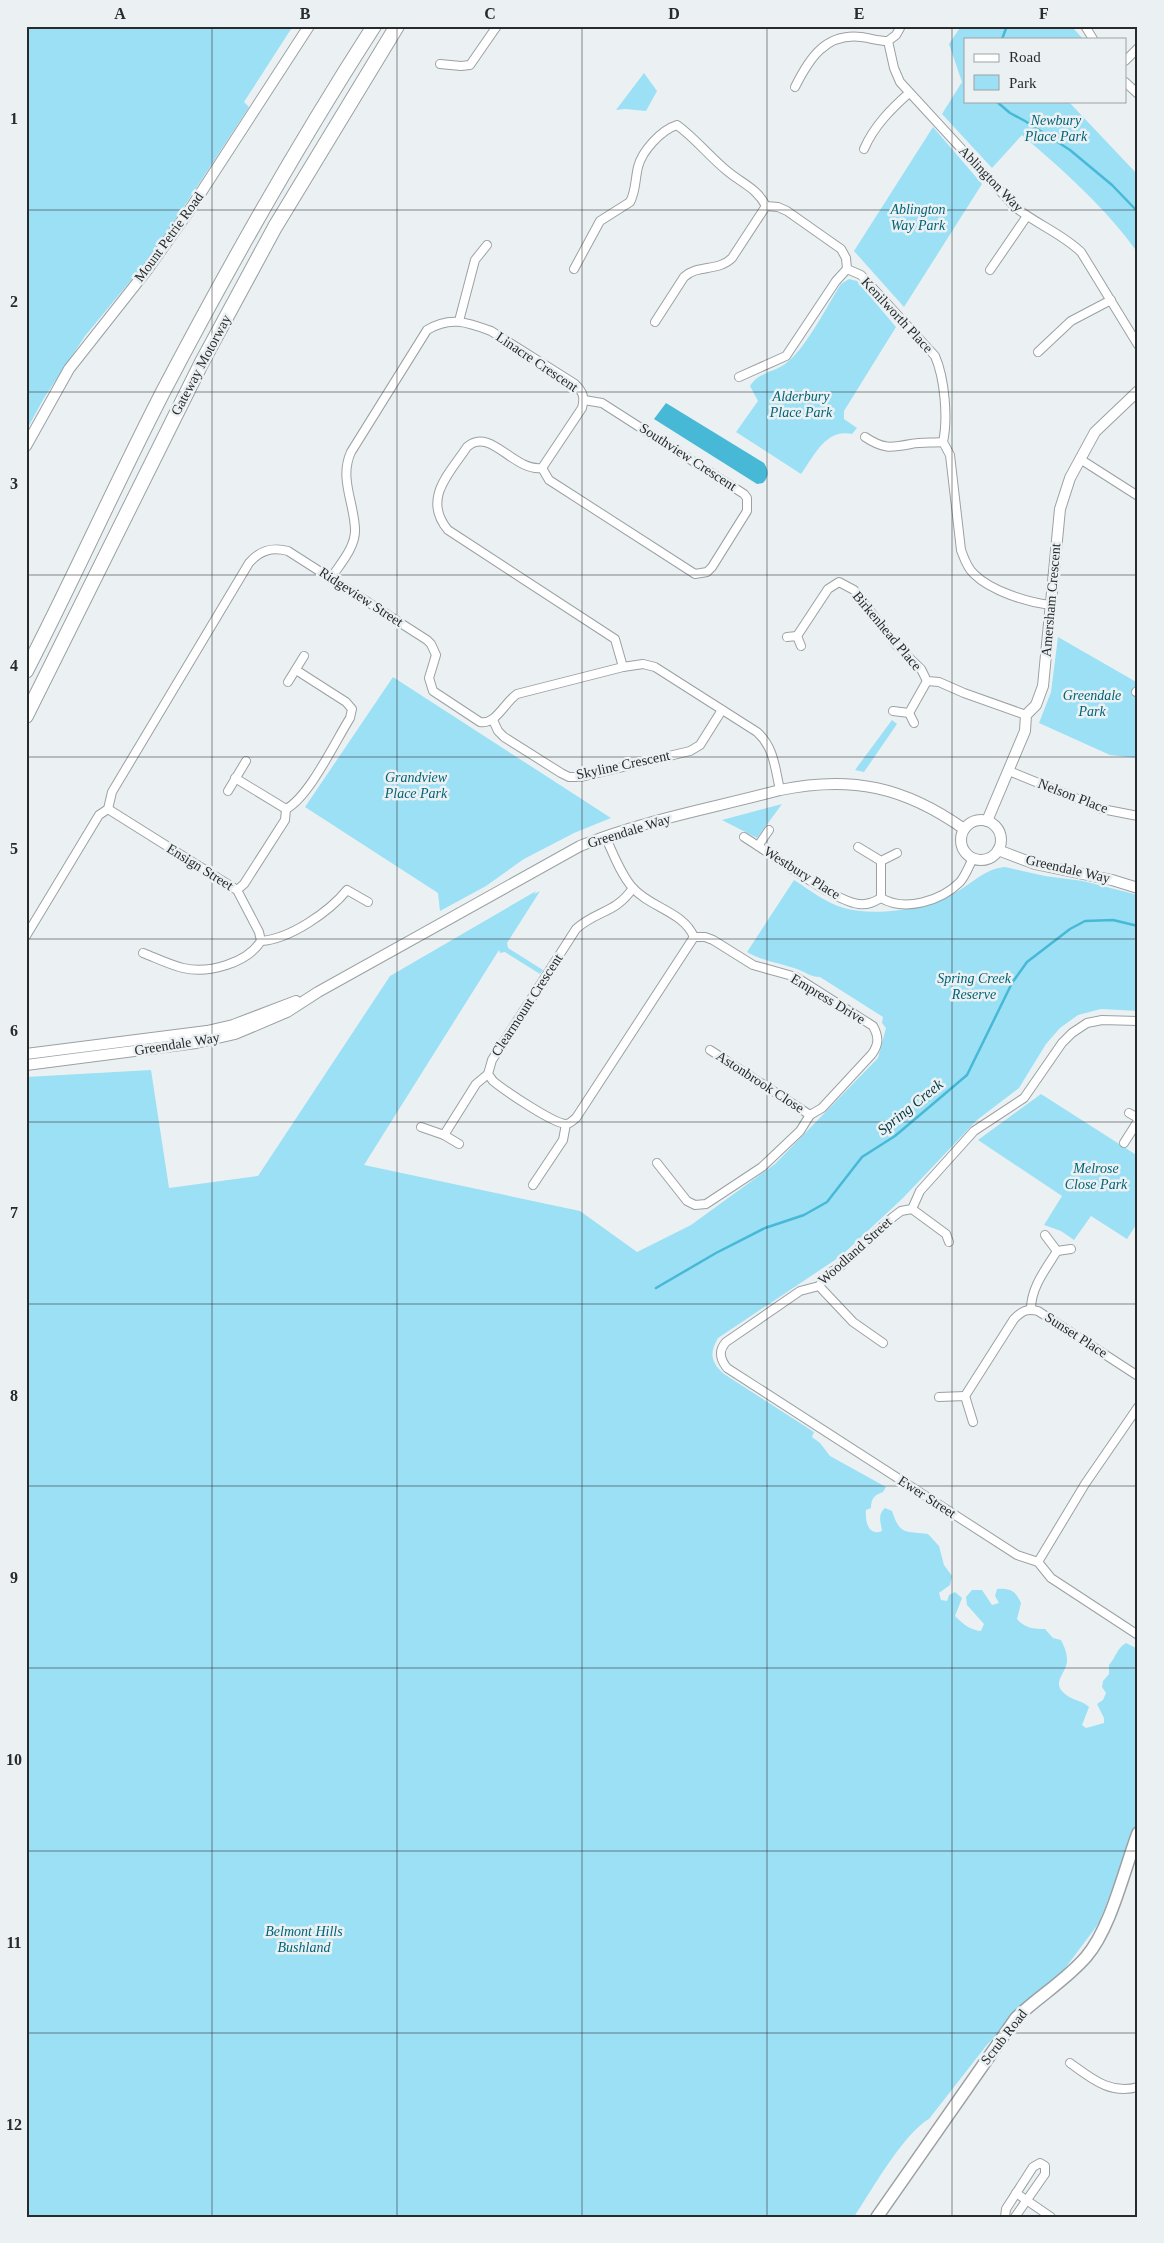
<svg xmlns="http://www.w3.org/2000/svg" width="1164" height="2243" viewBox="0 0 1164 2243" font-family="'Times New Roman',serif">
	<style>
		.green { fill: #9be0f5 }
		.water { fill: #47b9d6 }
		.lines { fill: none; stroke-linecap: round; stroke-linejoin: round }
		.stream { stroke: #47b9d6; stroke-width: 2.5 }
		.minor-casing { stroke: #9ba1a3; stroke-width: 10 }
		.tertiary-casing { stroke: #9ba1a3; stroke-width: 12 }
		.secondary-casing { stroke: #9ba1a3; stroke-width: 14 }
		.motorway-casing { stroke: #9ba1a3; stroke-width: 16 }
		.minor { stroke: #fff; stroke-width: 8 }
		.tertiary { stroke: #fff; stroke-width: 10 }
		.secondary { stroke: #fff; stroke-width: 11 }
		.motorway { stroke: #fff; stroke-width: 14 }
		.grid { fill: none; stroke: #282a2b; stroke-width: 1; stroke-opacity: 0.55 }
		.labels { text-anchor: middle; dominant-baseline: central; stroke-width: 5; stroke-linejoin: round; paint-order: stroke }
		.park-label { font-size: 14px; font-style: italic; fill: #006377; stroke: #ebf1f3 }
		.street-label { font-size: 14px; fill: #282a2b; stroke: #ebf1f3 }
		.water-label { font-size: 15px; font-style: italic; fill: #023845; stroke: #ebf1f3 }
		.neatline { fill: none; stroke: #282a2b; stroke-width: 2 }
		.grid-label { font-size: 16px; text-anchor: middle; font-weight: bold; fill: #282a2b }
	</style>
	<rect width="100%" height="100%" fill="#ebf1f3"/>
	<g class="green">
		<polygon points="26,26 293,26 244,102 249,107 155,251 85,336 44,398 26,431"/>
		<path d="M961,26H1077L1074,29L1083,39H965V101H1068L1138,175V253C1106,208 1064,171 1022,135L992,168L942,114L962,82L949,44Z"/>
		<polygon points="644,73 657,91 646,111 625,109 616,110"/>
		<polygon points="933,127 982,184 904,307 854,251"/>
		<path d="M849,279L857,281L896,327L844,411V419L857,428L852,434C826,428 814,456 801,474L736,432L758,401L750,386C759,372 772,373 785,364C805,350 827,306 841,284Z"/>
		<polygon points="1058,637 1138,683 1138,758 1110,755 1039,723 1051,692"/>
		<polygon points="393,677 611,818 574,833 524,859 486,886 440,911 438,893 305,807"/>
		<polygon points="892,720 897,724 864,772 855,770"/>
		<polygon points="782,804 757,838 722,820"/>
		<path d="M1005,867L1045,876L1083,881L1138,895V1011L1101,1009L1078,1015L1060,1028L1046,1044L1019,1088L977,1120L903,1198L841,1256L718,1338C709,1353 711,1363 724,1374L814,1432L812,1437L820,1443L830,1456L886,1487L883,1492C874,1495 871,1499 871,1508L866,1510C865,1520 868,1537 882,1531C881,1522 877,1515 885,1508L892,1511C900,1535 904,1531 928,1534L939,1546L944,1565L952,1576L950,1585L939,1593L941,1600L947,1601L949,1595L955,1592L962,1598L955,1616C963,1624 970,1630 981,1631L984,1624L967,1605L966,1597L972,1590H982L992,1605L999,1603L995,1596L997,1589C1010,1588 1016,1591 1021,1603L1017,1619C1024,1628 1034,1629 1045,1629L1053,1638L1061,1640C1065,1648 1069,1657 1066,1666C1062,1677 1053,1684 1065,1694C1073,1701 1082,1700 1089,1707L1082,1725L1086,1728L1104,1723V1718L1097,1704L1103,1700L1106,1693L1102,1687L1103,1681L1109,1674V1665C1116,1657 1117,1648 1126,1643L1138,1649V1821L1099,1923L1060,1975L1022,2006L986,2046L929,2119C904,2133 871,2191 854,2217H26V1077L151,1070L169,1188L258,1176L390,976L536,891L534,894L540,891L507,943L508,948L543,970L540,974L505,952L500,953L499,950L364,1165L580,1211L637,1252L691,1225L775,1164L878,1058L886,1028L882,1023L883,1017L820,977C811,977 805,972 797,969C780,963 762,961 747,952L794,880C810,890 826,903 844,908C875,917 927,909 955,893C973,883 984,869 1005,867Z"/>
		<polygon points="1041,1094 1138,1156 1138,1222 1127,1239 1091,1216 1074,1240 1061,1231 1044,1225 1062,1196 978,1140"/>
	</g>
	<path class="water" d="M666,403L764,463C769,471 769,476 763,483L757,484L654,419Z"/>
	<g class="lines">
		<g class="stream">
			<polyline points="1002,39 1007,26"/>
			<polyline points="996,101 1010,113 1025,121 1070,150 1112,185 1138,212"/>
			<polyline points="656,1288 716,1253 765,1228 804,1215 827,1202 862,1157 895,1136 967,1075 1012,983 1027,962 1070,929 1085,921 1113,920 1138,926"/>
		</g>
		<g class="minor-casing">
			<g id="minor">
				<path d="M901,26L896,35L888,41L894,68L900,82L1015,207C1036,224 1061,233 1081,252L1138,345"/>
				<polyline points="1085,26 1093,39"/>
				<polyline points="1125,61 1138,48"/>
				<polyline points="440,64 461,66 470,65 497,26"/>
				<polyline points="1125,82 1138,94"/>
				<path d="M795,87C809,59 825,33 861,37C870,38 878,41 888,41"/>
				<path d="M864,149C874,126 891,109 909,93"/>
				<path d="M574,269L600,221L630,202C636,191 635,179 638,167C642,151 661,130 677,125C695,138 709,156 726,170C741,183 757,188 766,206L778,207L787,211L841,249L846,258L847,269L861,275L935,356C945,379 948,419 943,442L950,455L961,550C964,558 967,568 974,574C991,591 1027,602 1050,605"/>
				<polyline points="990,270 1027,216"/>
				<polyline points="459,321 475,260 487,245"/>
				<path d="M655,322L684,277C698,264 718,272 732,258L766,206"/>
				<polyline points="1038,352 1071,321 1111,300"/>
				<polyline points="739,377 786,356 836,281 847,269"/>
				<path d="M865,437C883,449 890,448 911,444C921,442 933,443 943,442"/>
				<polyline points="1080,459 1138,496"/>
				<polyline points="542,468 549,480 695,574 707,572 712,567 747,511 747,498 744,494 602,403 584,400"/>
				<path d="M331,578C340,564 356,547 355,529C354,502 339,478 351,452L427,330C450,316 467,322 491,331L575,384C583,392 585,397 582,408L542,468C514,472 490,426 467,447C449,474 422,499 448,530L615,639L623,667"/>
				<polyline points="797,636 828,589 839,582 854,590 897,646 921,669 927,681 939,682 964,693 1026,715"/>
				<polyline points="787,637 797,636 801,646"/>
				<polyline points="288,682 304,656"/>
				<polyline points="1136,692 1138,693"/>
				<polyline points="893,711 909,713 914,723"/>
				<polyline points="909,713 927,681"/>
				<polyline points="493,720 498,731 504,737 561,773 569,777 581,777 690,751 700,745 722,710"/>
				<polyline points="1009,771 1102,809 1138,816"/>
				<polyline points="235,778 286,809"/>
				<polyline points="228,791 246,761"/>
				<path d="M108,809L237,890L259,932L261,941C247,963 209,974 183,968C170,965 156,958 143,953"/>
				<path d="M605,836C613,853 620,873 632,887C650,908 683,911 694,937H705L713,940L753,965L796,977L873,1026C879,1037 879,1044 872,1054L822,1108L810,1115L800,1131L762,1167L706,1204L695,1205L687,1201L657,1163"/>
				<polyline points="744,837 758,846 769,830"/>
				<path d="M758,846C781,861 835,901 859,904C868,905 874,902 881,898C905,912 941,901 960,882C966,875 969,866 973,858"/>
				<polyline points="858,847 881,861 897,853"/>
				<path d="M633,888C615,914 597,910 576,929L492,1060L488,1074L493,1081C504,1090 555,1125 567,1124C571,1123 573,1120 576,1118L694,937"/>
				<path d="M237,890L244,884L285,820L286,809C309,797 335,742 350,718L352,709L346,702L296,670"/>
				<polyline points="881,898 881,861"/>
				<path d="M26,936L99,815L108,809L112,792L249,563C260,550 272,547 288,551L427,640L431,644L436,655L429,678L433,691L480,722C496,725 504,703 517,694L623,667L643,664L655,667L757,732C774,747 775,768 780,790"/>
				<path d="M261,941C290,939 329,912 347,890L368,902"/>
				<path d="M1138,1021L1102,1020L1087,1023L1072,1033L1062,1043L1024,1098L974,1131L920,1191L912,1209L901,1211L893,1217L842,1265L827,1275L819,1286L800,1291L726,1342C718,1351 720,1359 727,1368L1017,1555L1038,1562L1051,1578L1138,1635"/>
				<polyline points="710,1050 810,1115"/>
				<polyline points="1129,1113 1138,1118"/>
				<polyline points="421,1127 444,1135 459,1144"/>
				<polyline points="444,1135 476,1084 488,1074"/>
				<polyline points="1124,1143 1138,1121"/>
				<polyline points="533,1185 563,1140 566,1124"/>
				<polyline points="912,1209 946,1234 949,1242"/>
				<polyline points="1045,1235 1057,1251 1071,1249"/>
				<polyline points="819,1286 853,1322 883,1343"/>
				<path d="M1031,1309C1031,1287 1046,1269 1057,1251"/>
				<path d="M965,1396L1014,1319C1022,1311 1027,1308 1038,1311L1138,1376"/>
				<polyline points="939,1397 965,1396 973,1422"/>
				<polyline points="1038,1562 1085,1484 1138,1407"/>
				<path d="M1070,2063C1091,2078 1110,2095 1138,2087"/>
				<polyline points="1016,2193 1051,2217"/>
				<polyline points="1005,2217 1006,2209 1033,2167 1040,2163 1045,2166 1045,2174 1015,2217"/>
			</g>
		</g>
		<g class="tertiary-casing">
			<g id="tertiary">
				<polyline points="26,446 69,369 147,270 189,211 309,26"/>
				<circle cx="981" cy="840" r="20"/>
				<polyline points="987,821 1025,731 1026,715 1036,705 1043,686 1060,509 1070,478 1095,432 1138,391"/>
				<polyline points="998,850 1035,864 1112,880 1138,888"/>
				<polyline points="26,1054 207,1031 233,1025 296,1001"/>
				<path d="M26,1065L196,1043L235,1034L287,1012L318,992L580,846C644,820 713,808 780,790C851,775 905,787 964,829"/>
			</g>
		</g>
		<g class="secondary-casing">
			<path id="secondary" d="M877,2217L1016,2018C1039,1996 1065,1981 1086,1957C1111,1928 1124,1870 1138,1833"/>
		</g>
		<g class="motorway-casing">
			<g id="motorway">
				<path d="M26,671C74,578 116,483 164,390C229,266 298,144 374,26"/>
				<polyline points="26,716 202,362 275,227 397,26"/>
			</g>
		</g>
		<use href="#minor" class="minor"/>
		<use href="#tertiary" class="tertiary"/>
		<use href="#secondary" class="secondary"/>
		<use href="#motorway" class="motorway"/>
	</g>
	<path class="grid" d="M212,26V2217M397,26V2217M582,26V2217M767,26V2217M952,26V2217M26,210H1138M26,392H1138M26,575H1138M26,757H1138M26,939H1138M26,1122H1138M26,1304H1138M26,1486H1138M26,1668H1138M26,1851H1138M26,2033H1138"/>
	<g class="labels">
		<g class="park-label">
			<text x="1056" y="120">Newbury<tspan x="1056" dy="16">Place Park</tspan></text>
			<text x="918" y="209">Ablington<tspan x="918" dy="16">Way Park</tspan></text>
			<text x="801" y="396">Alderbury<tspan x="801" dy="16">Place Park</tspan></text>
			<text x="1092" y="695">Greendale<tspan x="1092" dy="16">Park</tspan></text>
			<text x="416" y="777">Grandview<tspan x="416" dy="16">Place Park</tspan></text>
			<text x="974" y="978">Spring Creek<tspan x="974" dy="16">Reserve</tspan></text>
			<text x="1096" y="1168">Melrose<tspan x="1096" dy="16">Close Park</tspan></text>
			<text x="304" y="1931">Belmont Hills<tspan x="304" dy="16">Bushland</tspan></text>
		</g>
		<g class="street-label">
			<text transform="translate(991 179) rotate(46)">Ablington Way</text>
			<text transform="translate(169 237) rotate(-54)">Mount Petrie Road</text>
			<text transform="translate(897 315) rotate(47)">Kenilworth Place</text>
			<text transform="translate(537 362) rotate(34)">Linacre Crescent</text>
			<text transform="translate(201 365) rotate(-62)">Gateway Motorway</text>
			<text transform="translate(688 457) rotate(33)">Southview Crescent</text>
			<text transform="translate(361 597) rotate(33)">Ridgeview Street</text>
			<text transform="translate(1051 600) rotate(-85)">Amersham Crescent</text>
			<text transform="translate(887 631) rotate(50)">Birkenhead Place</text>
			<text transform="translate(623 765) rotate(-12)">Skyline Crescent</text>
			<text transform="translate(1073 796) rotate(21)">Nelson Place</text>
			<text transform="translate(629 831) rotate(-17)">Greendale Way</text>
			<text transform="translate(200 867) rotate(32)">Ensign Street</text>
			<text transform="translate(1068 869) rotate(13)">Greendale Way</text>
			<text transform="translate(802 873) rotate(32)">Westbury Place</text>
			<text transform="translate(828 999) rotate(31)">Empress Drive</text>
			<text transform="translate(527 1005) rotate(-57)">Clearmount Crescent</text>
			<text transform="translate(177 1044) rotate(-9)">Greendale Way</text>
			<text transform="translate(760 1082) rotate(33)">Astonbrook Close</text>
			<text transform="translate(855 1251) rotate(-42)">Woodland Street</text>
			<text transform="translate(1076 1335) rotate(33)">Sunset Place</text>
			<text transform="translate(927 1497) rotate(33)">Ewer Street</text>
			<text transform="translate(1004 2037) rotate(-52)">Scrub Road</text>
		</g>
		<g class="water-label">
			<text transform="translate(910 1107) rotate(-39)">Spring Creek</text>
		</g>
	</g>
	<rect width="1164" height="2243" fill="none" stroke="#ebf1f3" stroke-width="55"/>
	<rect x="964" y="38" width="162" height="65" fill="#ebf1f3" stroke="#9da1a3"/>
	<rect x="974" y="54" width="25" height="8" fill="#ffffff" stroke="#9da1a3"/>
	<text x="1009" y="62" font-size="15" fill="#282a2b">Road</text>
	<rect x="974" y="75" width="25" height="15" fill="#9be0f5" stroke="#9da1a3"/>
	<text x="1009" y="88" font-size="15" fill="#282a2b">Park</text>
	<rect x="28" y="28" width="1108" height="2188" class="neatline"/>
	<g class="grid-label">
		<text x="120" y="19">A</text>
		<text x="305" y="19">B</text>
		<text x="490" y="19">C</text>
		<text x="674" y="19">D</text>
		<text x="859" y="19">E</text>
		<text x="1044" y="19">F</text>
		<text x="14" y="124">1</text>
		<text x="14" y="307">2</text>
		<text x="14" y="489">3</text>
		<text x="14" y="671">4</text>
		<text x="14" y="854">5</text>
		<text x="14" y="1036">6</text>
		<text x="14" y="1218">7</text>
		<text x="14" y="1401">8</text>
		<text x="14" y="1583">9</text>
		<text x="14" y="1765">10</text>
		<text x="14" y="1948">11</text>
		<text x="14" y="2130">12</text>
	</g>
</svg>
